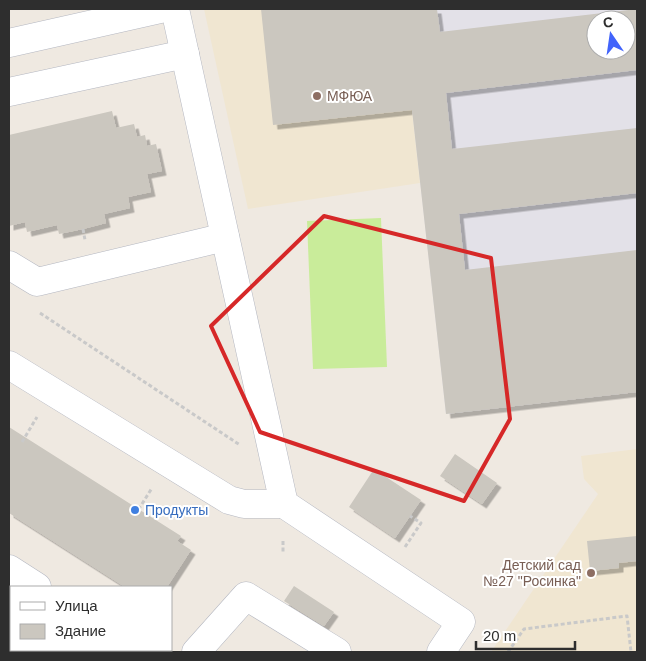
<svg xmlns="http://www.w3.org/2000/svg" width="646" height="661" viewBox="0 0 646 661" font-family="Helvetica,sans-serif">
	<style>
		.industrial { fill: #e3e1e8; fill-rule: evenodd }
		.education { fill: #f0e6d1 }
		.pitch { fill: #c9ec9a }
		.building { fill: #cbc7bf; fill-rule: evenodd; filter: url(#shadow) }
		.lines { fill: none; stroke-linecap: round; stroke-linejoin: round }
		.minor-casing { stroke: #b4b7c1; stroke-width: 29 }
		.path { stroke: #c9c9c9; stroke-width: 3; stroke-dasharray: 4 2.5; stroke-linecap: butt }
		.minor { stroke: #fff; stroke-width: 28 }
		.marked { fill: none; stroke: #d62828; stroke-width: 4; stroke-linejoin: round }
		.education-dot { fill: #8d6e63; stroke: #fff; stroke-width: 2 }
		.shop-dot { fill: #3f7fe0; stroke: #fff; stroke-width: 2 }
		.labels { text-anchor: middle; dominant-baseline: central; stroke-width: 4; stroke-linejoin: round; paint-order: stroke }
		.education-label { font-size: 14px; fill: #785e54; stroke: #fff; text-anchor: start }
		.shop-label { font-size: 14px; fill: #366cbe; stroke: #fff; text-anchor: start }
	</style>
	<defs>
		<filter id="shadow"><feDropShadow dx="4.5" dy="4.5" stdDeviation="0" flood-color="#0004"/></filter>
	</defs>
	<rect width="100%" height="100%" fill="#efe9e1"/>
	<path class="industrial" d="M401,9H637V392L446,414ZM596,20H626V50H596Z"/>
	<g class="education">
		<polygon points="204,9 401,9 420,183 248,209"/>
		<polygon points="637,449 637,652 491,652 598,494 584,479 581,456"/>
	</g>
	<polygon class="pitch" points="381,218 387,367 313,369 307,221"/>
	<g class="building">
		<path d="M261,9H437L440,32L637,9V70L446,93L452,149L637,128V193L459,214L465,270L637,250V392L446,414L412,110L273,125ZM596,20H626V50H596Z"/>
		<polygon points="112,111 116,128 134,124 137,137 145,135 147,146 156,144 162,171 147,174 151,192 128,197 130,208 104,214 106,223 83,229 59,234 57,225 27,232 25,222 9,226 9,135"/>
		<polygon points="9,427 181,536 177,541 191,550 167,587 125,587 9,513"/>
		<polygon points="455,454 497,483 482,504 440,476"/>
		<polygon points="374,469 421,500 395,538 349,507"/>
		<polygon points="637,536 637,561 619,563 619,568 590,571 587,541"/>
		<polygon points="294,586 334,612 324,626 284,601"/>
	</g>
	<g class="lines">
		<g class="minor-casing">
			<g id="minor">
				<polyline points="175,9 284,504 461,622 441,652"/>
				<polyline points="9,43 160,9"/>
				<polyline points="9,92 185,54"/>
				<polyline points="9,265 37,282 225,237"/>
				<polyline points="9,365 229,500 244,504 284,504"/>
				<polyline points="9,569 37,587"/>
				<polyline points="147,650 153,652"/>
				<polyline points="196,652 246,596 337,652"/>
			</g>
		</g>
		<g class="path">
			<polyline points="83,229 85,240"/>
			<polyline points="40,313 240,445"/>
			<polyline points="22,442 37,417"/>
			<polyline points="135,515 152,488"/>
			<polyline points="283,541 283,553"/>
			<polyline points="405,547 421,523 410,516"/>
			<polyline points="91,650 95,652"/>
			<polyline points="58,652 60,650"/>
			<polyline points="508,652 524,629 627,616 631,652"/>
		</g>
		<use href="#minor" class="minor"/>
	</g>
	<path class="marked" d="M324,216L491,258L510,419L464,501L260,432L211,326Z"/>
	<g class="education-dot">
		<circle cx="317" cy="96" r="5"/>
		<circle cx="591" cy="573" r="5"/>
	</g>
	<circle class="shop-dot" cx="135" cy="510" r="5"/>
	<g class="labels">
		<g class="education-label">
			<text x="327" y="96">МФЮА</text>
			<text x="581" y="565" text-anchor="end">Детский сад<tspan x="581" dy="16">№27 "Росинка"</tspan></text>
		</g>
		<g class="shop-label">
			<text x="145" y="510">Продукты</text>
		</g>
	</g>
	<rect width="646" height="661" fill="none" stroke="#2e2e2e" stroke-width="20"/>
	<rect x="10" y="586" width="162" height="65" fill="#ffffff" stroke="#ababab"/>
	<rect x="20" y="602" width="25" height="8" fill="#ffffff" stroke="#ababab"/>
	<text x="55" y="611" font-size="15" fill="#2e2e2e">Улица</text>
	<rect x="20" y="624" width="25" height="15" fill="#cbc7bf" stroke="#ababab"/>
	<text x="55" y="636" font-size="15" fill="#2e2e2e">Здание</text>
	<g transform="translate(611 35) rotate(347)"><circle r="24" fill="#ffffff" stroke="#ababab"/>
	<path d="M0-4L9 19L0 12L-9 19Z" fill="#4264fb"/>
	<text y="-8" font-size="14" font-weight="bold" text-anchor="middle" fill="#2e2e2e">С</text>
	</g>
	<path d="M476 641v8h99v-8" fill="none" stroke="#2e2e2e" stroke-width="2.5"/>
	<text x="483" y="641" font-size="15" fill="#2e2e2e" stroke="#ffffff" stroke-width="4" paint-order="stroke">20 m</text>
</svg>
